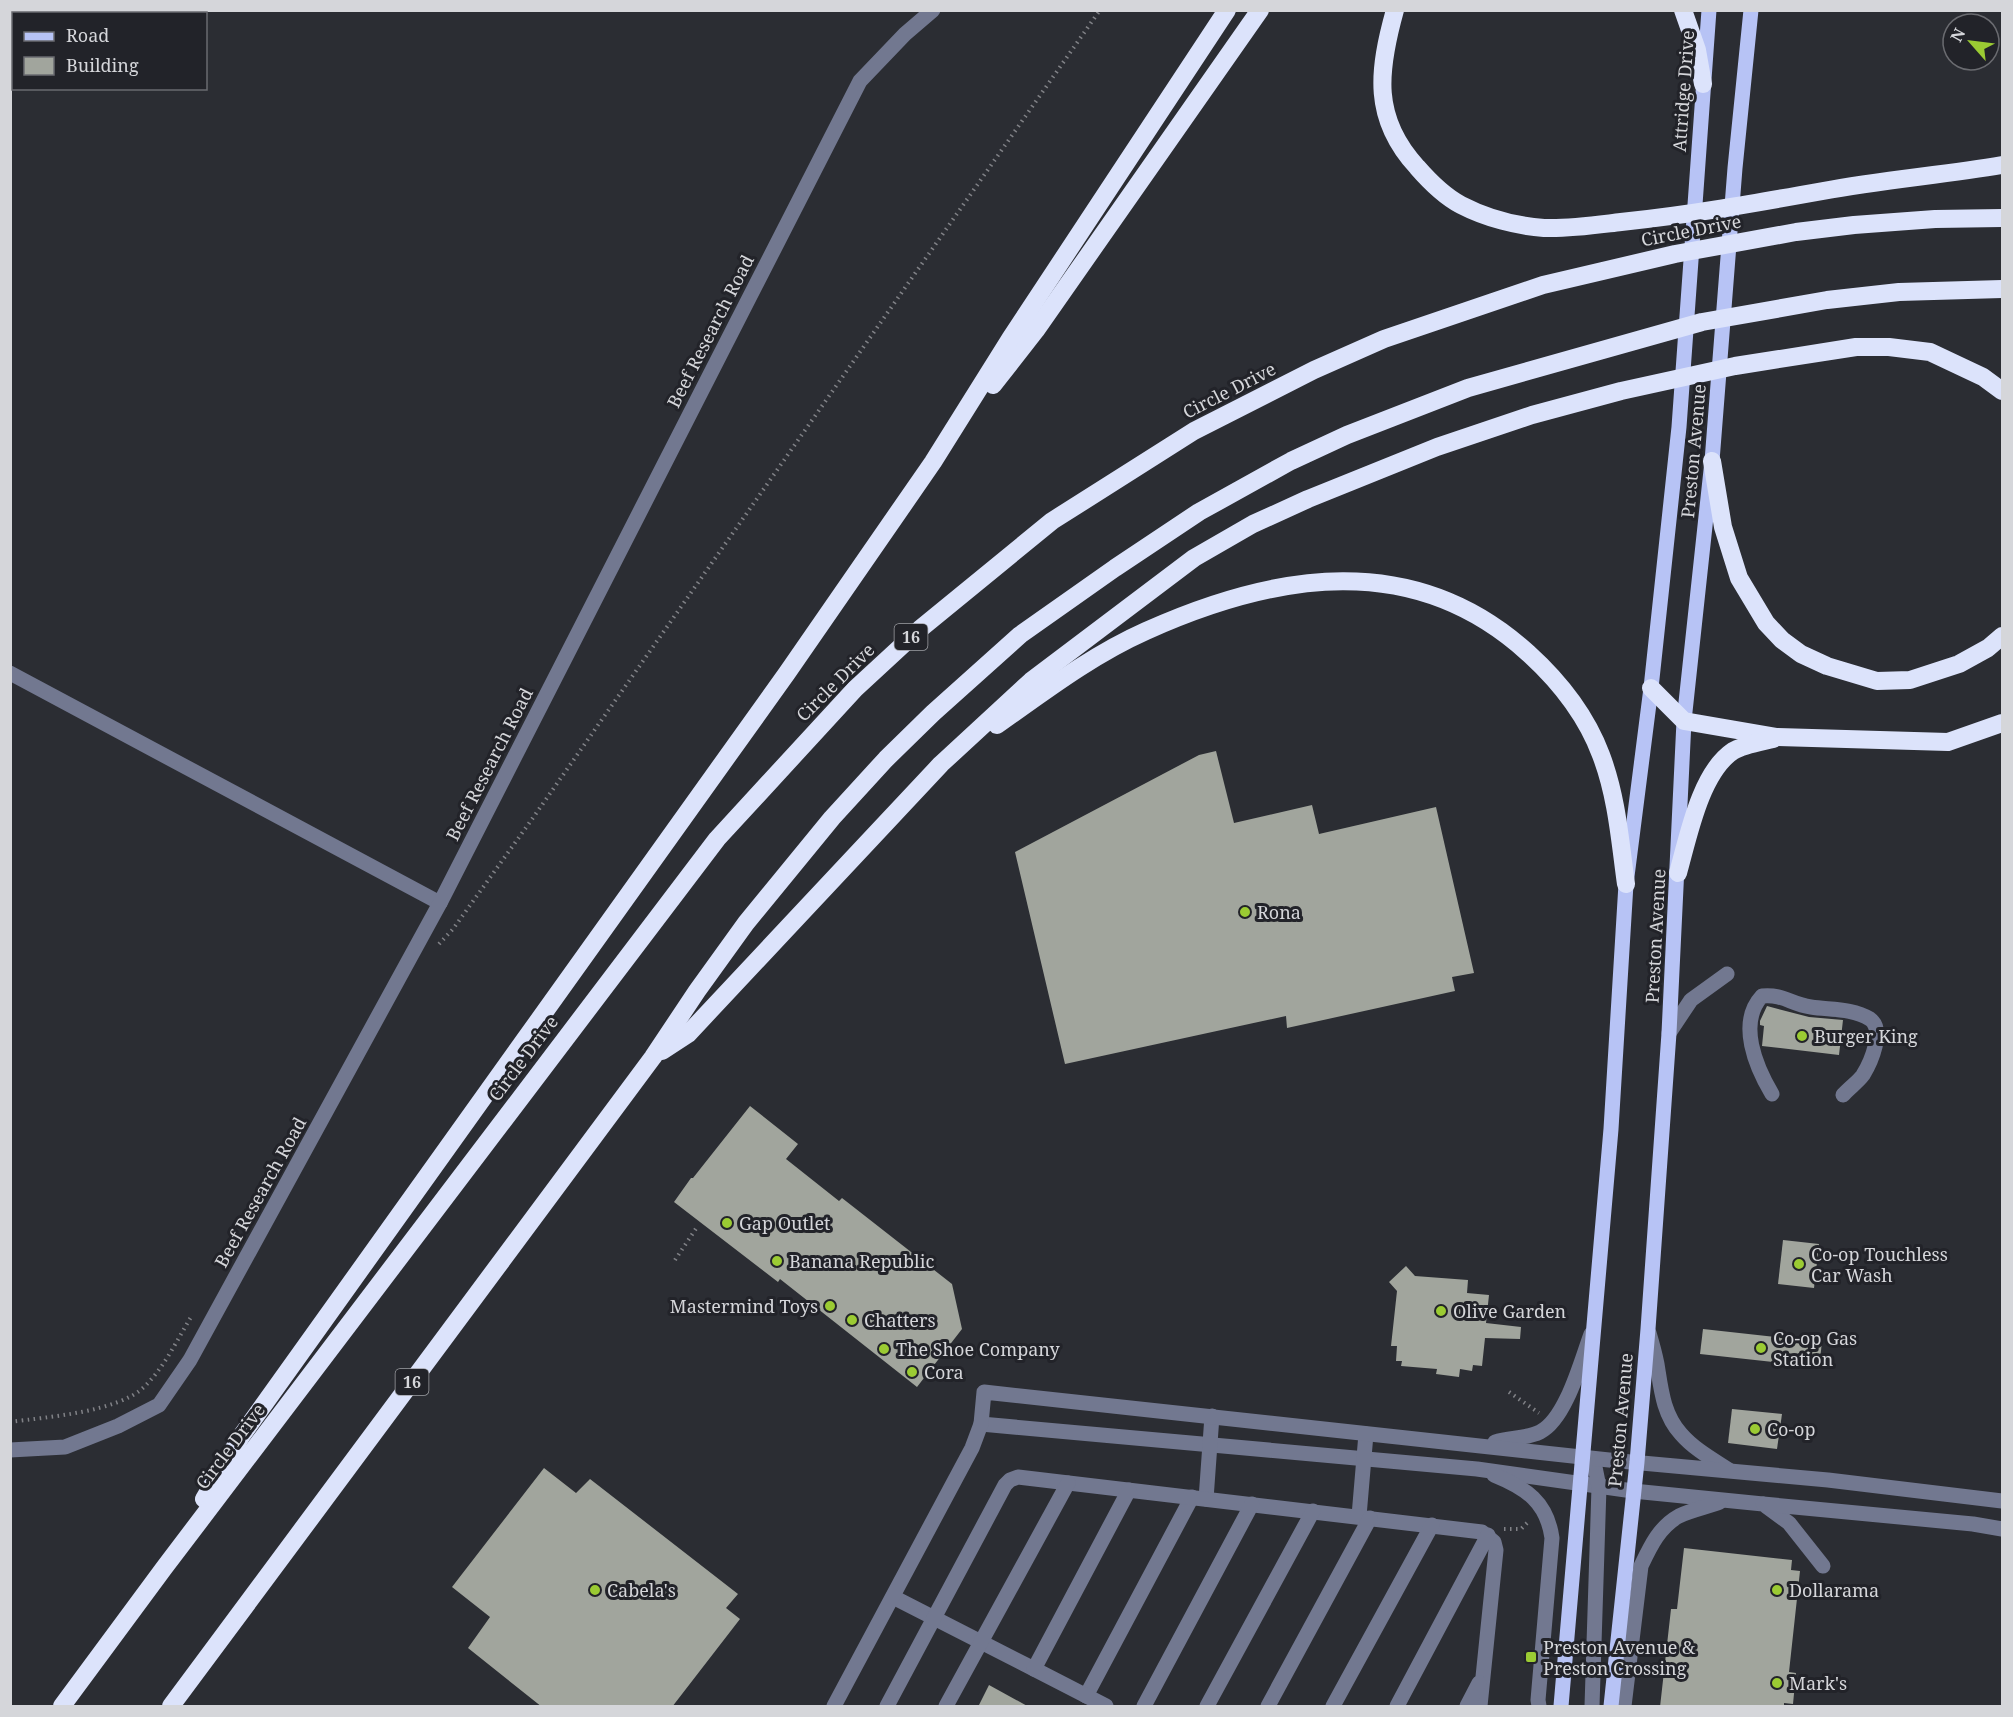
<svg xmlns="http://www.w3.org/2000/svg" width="2013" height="1717" viewBox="0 0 2013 1717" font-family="'Noto Serif',serif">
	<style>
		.building { fill: #a1a59d }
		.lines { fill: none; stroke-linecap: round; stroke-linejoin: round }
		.path { stroke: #818287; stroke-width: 4; stroke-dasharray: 1.5 4.5; stroke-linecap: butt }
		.minor { stroke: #727890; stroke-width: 15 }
		.major { stroke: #b7c3f5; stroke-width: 15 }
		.highway { stroke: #dce3fb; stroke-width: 18 }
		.poi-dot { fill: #9bcb33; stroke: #222329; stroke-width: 2 }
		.labels { text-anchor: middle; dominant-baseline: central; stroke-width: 6; stroke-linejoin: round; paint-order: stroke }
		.shield { fill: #222329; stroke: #9fa0a5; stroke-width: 1.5 }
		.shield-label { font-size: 16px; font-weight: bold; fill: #d5d6da }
		.street-label { font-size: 18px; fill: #d5d6da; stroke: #222329 }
		.poi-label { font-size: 18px; fill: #d5d6da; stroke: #222329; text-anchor: start }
	</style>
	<rect width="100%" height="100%" fill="#2b2d33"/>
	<g class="building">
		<polygon points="1216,751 1234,823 1312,805 1319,834 1436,807 1474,973 1452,977 1455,991 1287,1028 1286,1016 1065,1064 1015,852 1199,755"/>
		<polygon points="1767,1006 1809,1017 1843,1020 1839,1055 1762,1046 1764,1026 1760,1025 1760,1021"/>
		<polygon points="750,1106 798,1144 786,1159 839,1201 842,1198 952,1284 962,1329 917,1387 780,1279 778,1282 674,1202 691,1178 693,1178"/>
		<polygon points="1783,1240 1819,1244 1814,1288 1778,1284"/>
		<polygon points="1406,1266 1415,1276 1468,1280 1467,1293 1489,1295 1486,1323 1521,1327 1520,1339 1485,1338 1482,1366 1473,1365 1472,1371 1460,1369 1459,1377 1436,1374 1437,1369 1401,1366 1402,1361 1396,1361 1397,1346 1391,1346 1397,1291 1389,1282"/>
		<polygon points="1703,1329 1822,1342 1819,1367 1700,1354"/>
		<polygon points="1732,1409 1782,1414 1777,1449 1728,1443"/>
		<polygon points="544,1468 576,1493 590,1479 738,1594 726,1608 740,1619 672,1707 542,1707 468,1648 490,1617 452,1587"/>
		<polygon points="1684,1548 1792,1560 1791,1570 1800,1571 1789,1672 1796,1673 1793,1704 1784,1703 1784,1707 1660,1707 1671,1609 1677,1609"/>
		<polygon points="989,1685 1029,1707 978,1707"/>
	</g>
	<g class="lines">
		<g class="path">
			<polyline points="439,944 453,929 530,822 1100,10"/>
			<polyline points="675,1260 697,1227"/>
			<polyline points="1509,1392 1539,1413"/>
			<path d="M10,1422C47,1417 118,1412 144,1387C164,1368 177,1340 191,1317"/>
			<polyline points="1504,1529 1521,1529 1529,1521"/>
		</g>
		<g class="minor">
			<polyline points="10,673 440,903"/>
			<polyline points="1669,1033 1691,1000 1727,974"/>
			<path d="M1772,1094C1756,1067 1737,1023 1762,996C1784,994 1790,1004 1811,1007C1830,1010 1852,1008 1870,1019C1885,1030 1871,1062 1863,1075C1858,1082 1849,1088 1843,1095"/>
			<path d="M1649,1333C1652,1343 1655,1354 1657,1364C1661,1389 1663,1414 1681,1434C1694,1449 1712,1459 1729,1470"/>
			<polyline points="981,1424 1477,1469 1633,1491 1763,1504 1789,1523 1823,1566"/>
			<path d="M1495,1442C1509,1437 1526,1439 1540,1432C1566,1419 1581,1361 1591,1334"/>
			<polyline points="10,1450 65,1447 118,1426 159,1405 190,1360 440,903 860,81 905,34 933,10"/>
			<polyline points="1583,1456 1595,1467 1599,1487 1592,1706"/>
			<path d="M1494,1475C1526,1488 1547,1502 1552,1538L1538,1700L1539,1706"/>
			<polyline points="1206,1499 1212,1416"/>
			<polyline points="1763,1504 1973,1524 2002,1529"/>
			<polyline points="1359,1516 1366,1434"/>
			<polyline points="893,1597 1034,1669"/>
			<polyline points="1086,1696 1192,1497"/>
			<polyline points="834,1706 972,1448 981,1424 984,1392 1609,1460 1828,1480 2002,1501"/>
			<polyline points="887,1706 1005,1485 1010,1480 1018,1477 1482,1532 1494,1542 1496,1550 1480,1706"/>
			<polyline points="946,1706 1068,1483"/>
			<polyline points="1106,1706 1034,1669 1129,1490"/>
			<polyline points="1144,1706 1252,1504"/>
			<polyline points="1207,1706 1313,1511"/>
			<polyline points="1268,1706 1370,1518"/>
			<polyline points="1333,1706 1432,1525"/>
			<polyline points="1397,1706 1488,1535"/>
			<polyline points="1467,1706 1479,1683"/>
			<path d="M1624,1706L1641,1566C1650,1547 1659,1527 1679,1516C1691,1510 1707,1507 1720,1502"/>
		</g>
		<g class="major">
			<polyline points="1561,1706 1611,1129 1626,884 1651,688 1679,427 1709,10"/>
			<polyline points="1611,1706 1637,1462 1648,1329 1669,1033 1684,721 1712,461 1735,168 1751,10"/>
		</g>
		<g class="highway">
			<path d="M1395,10C1378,71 1372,118 1417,167C1430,182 1444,196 1461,205C1486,218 1517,226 1544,228C1570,229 1596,225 1621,222C1689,215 1756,203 1823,191C1882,180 1943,175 2002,165"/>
			<polyline points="1683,10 1697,50 1703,84"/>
			<polyline points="993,385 1036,330 1260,10"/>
			<polyline points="1712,461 1723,527 1739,578 1766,623 1782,640 1801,654 1827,666 1877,681 1910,680 1959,664 1988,648 2002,636"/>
			<polyline points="1651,688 1684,721 1777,737 1948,742 2002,723"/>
			<path d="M997,725C1045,691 1092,655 1146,631C1275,573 1414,549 1528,653C1560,682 1586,715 1601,755C1617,797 1620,841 1626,884"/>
			<path d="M1678,873C1688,838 1700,773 1733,751C1743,745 1761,742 1773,739"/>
			<polyline points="662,1051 688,1034 941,764 1031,681 1194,558 1253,524 1308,499 1437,447 1532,415 1621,391 1735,366 1856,347 1889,347 1930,352 1983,377 2002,391"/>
			<polyline points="204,1499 242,1435 787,673 933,462 1010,339 1227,10"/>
			<polyline points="62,1706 164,1568 717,839 855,689 920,629 1052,521 1194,431 1314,370 1384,339 1543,285 1675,254 1796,232 1854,225 1935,219 2002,218"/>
			<polyline points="171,1706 653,1057 697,991 746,923 832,818 886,759 933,713 1020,635 1115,568 1199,512 1291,461 1347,435 1468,388 1702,322 1827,300 1899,292 2002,289"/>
		</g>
	</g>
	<g class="poi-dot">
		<circle cx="1245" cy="912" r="6"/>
		<circle cx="1802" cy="1036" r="6"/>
		<circle cx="727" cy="1223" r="6"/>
		<circle cx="777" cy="1261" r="6"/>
		<circle cx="1799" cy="1264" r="6"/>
		<circle cx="830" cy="1306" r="6"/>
		<circle cx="1441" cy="1311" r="6"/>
		<circle cx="852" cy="1320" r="6"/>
		<circle cx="1761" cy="1348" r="6"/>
		<circle cx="884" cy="1349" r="6"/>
		<circle cx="912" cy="1372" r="6"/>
		<circle cx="1755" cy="1429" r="6"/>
		<circle cx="595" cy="1590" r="6"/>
		<circle cx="1777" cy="1590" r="6"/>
		<rect x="1525" y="1651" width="12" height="12" rx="3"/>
		<circle cx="1777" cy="1683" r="6"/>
	</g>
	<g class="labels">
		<g class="shield">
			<rect x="894.5" y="624" width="33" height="26" rx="4.5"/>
			<rect x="395.5" y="1369" width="33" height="26" rx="4.5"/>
		</g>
		<g class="shield-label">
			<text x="911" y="637">16</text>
			<text x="412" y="1382">16</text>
		</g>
		<g class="street-label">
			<text transform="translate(1683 91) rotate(-86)">Attridge Drive</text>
			<text transform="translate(1691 230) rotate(-11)">Circle Drive</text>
			<text transform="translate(710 331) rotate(-63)">Beef Research Road</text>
			<text transform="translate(1229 390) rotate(-27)">Circle Drive</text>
			<text transform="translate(1693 451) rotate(-85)">Preston Avenue</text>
			<text transform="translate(835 682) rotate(-45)">Circle Drive</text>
			<text transform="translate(489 764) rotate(-63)">Beef Research Road</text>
			<text transform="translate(1655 936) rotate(-87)">Preston Avenue</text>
			<text transform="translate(523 1058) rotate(-53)">Circle Drive</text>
			<text transform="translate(260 1192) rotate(-61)">Beef Research Road</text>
			<text transform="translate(1620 1420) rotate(-85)">Preston Avenue</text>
			<text transform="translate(230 1446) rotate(-53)">Circle Drive</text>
		</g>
		<g class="poi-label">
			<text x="1257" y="912">Rona</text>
			<text x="1814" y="1036">Burger King</text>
			<text x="739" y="1223">Gap Outlet</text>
			<text x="1811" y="1254">Co-op Touchless<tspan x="1811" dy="21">Car Wash</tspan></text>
			<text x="789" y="1261">Banana Republic</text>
			<text x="818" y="1306" text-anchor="end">Mastermind Toys</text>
			<text x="1453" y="1311">Olive Garden</text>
			<text x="864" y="1320">Chatters</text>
			<text x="1773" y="1338">Co-op Gas<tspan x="1773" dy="21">Station</tspan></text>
			<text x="896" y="1349">The Shoe Company</text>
			<text x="924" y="1372">Cora</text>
			<text x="1767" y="1429">Co-op</text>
			<text x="607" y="1590">Cabela's</text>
			<text x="1789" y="1590">Dollarama</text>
			<text x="1543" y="1647">Preston Avenue &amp;<tspan x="1543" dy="21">Preston Crossing</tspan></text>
			<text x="1789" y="1683">Mark's</text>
		</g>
	</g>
	<rect width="2013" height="1717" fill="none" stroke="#d5d6da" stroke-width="24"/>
	<rect x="12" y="12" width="195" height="78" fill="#222329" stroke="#6a6b70" stroke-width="1.5"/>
	<rect x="24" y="32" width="30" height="9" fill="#b7c3f5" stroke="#6a6b70" stroke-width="1.5"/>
	<text x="66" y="42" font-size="18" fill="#d5d6da">Road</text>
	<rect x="24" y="57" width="30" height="18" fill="#a1a59d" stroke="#6a6b70" stroke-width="1.5"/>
	<text x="66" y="72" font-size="18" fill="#d5d6da">Building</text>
	<g transform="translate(1971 42) rotate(298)"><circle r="28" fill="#222329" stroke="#6a6b70" stroke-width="1.5"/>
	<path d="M0-4.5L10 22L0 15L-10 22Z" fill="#9bcb33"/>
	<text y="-9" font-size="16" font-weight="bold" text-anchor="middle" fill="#d5d6da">N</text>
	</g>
</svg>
